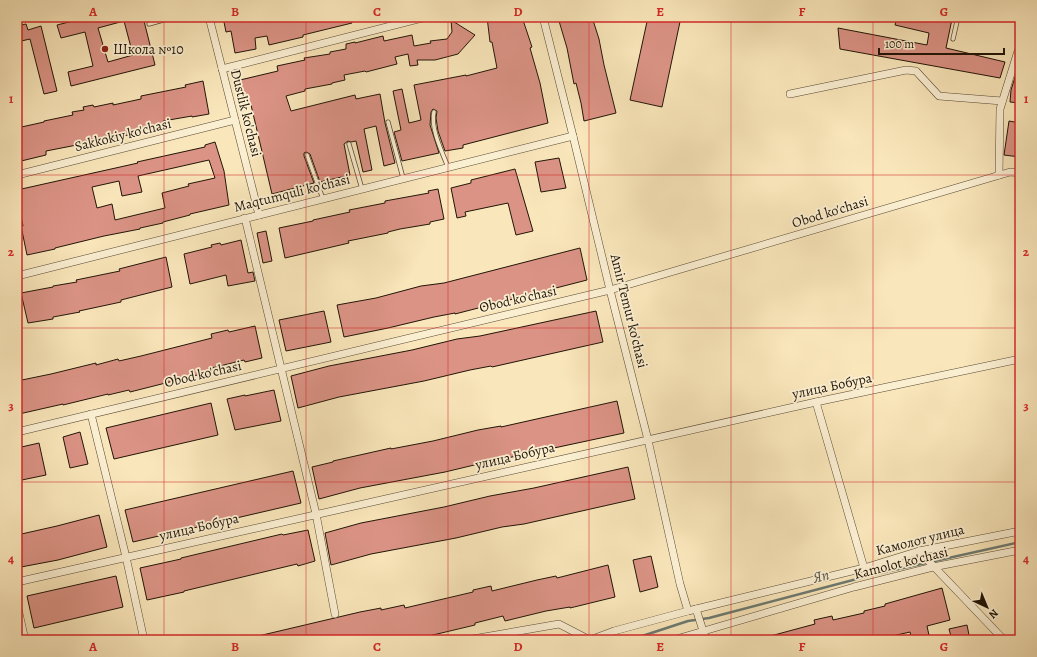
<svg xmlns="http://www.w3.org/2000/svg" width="1037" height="657" viewBox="0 0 1037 657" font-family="Alegreya,serif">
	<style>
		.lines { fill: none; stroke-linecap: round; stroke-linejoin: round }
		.stream { stroke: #6d7a71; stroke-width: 2.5 }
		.building { fill: #db9385; stroke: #211507; fill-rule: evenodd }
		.lane-casing { stroke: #574934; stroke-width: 5 }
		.street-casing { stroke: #574934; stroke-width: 8 }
		.lane { stroke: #fbefd2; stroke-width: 3.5 }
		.street { stroke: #fbefd2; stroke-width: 7 }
		.grid { fill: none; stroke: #d62828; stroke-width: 1; stroke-opacity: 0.55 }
		.poi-dot { fill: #8f2418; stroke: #fbefd2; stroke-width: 1.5 }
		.labels { text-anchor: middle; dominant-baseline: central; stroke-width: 3.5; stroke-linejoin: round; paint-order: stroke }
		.poi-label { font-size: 14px; fill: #211507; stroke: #fbefd2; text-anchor: start }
		.street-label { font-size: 14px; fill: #211507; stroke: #fbefd2 }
		.water-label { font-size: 15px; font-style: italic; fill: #4d5045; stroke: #fbefd2 }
		.neatline { fill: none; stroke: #d62828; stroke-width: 1.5 }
		.grid-label { font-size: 13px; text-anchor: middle; font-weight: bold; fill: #d62828 }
	</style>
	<rect width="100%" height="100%" fill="#f9e6ba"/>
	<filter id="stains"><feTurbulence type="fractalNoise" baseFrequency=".005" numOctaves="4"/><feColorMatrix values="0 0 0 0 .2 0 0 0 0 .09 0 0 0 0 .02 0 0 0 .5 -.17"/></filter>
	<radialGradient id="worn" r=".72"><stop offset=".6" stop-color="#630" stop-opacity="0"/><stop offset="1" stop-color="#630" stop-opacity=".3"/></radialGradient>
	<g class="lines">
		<polyline class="stream" points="630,640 688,621 709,618 872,575 1020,542"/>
	</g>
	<g class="building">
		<path d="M89,17H143L155,65L71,86L68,72L93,66L85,32L61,38L57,25ZM124,21L133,55L108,62L98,28Z"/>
		<polygon points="223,17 351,17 352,23 303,35 303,37 269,45 267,36 255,38 256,49 235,53 231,31 226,32"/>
		<polygon points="487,17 522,17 532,47 530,48 540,83 548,123 463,145 463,148 445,151 438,131 436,118 437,111 433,109 431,112 430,125 439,153 402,161 394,132 401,130 393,91 402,89 409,123 421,120 414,85 466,75 466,76 497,68 492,42 490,42"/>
		<polygon points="560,17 592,17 599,39 604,65 616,113 584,121 581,103 576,83 574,84 567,48 559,21 561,20"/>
		<polygon points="648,17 681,17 662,107 630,100"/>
		<polygon points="897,17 944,17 952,19 946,48 1005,62 1000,78 840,49 838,28 927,45 929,33 895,25"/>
		<polygon points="451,20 475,35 458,54 435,60 417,60 418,65 410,66 408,54 395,57 397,64 366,72 365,71 344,75 345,80 332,83 332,84 305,89 305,91 286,96 291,111 355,95 356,99 380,94 385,123 395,163 384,166 376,126 364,129 372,170 363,172 356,141 351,142 348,141 344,144 350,175 320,182 310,154 306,152 304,153 304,156 314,183 272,194 251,105 245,106 240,80 278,71 277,66 305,60 304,58 330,54 330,52 346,49 346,44 355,42 355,43 383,36 384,41 412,35 414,46 431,43 430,41 447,39 452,32"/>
		<polygon points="26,24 28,30 41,26 57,91 44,94 30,39 17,42 17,26"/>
		<polygon points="1020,61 1020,103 1010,102 1011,90"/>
		<polygon points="203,81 209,114 192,117 192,116 163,121 164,128 46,151 46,155 17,162 17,128 44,122 44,121 73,115 72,112 84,110 83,107 93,105 94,107 113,103 113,105 141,99 141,96 186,87 185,85"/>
		<polygon points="1009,121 1020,123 1020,157 1004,155"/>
		<path d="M215,142L224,171L229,205L190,214V215L163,222V223L140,228V229L104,236L55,248V249L27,255L21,226H23L17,198V190L138,163L137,162L205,147V145ZM209,160L215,178L188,184L189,186L162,193L165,208L115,220L112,204L97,208L92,187L119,181L122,196L142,192L138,176Z"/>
		<polygon points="559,158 566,188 541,192 535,162"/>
		<polygon points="515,169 533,231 516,235 508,203 465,212 466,216 457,218 451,188 471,183 471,180"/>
		<polygon points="438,189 444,219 430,222 430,224 400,229 388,232 388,233 348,241 349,243 285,258 279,228 313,221 313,220 350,212 349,210 385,203 385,201 429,193 428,191"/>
		<polygon points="266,231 272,261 263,263 257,233"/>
		<polygon points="241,240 248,273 253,272 255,281 228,286 226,275 190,284 184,254 212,247 211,245 220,243 221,245"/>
		<polygon points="580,248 587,280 455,314 455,313 434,317 388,328 344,337 337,305 376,298 421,286 444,283"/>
		<polygon points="166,257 172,287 121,300 121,302 79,311 80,312 53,317 53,319 28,323 21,293 53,287 53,286 77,282 76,280 120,271 119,269"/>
		<polygon points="324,311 331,342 286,351 279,320"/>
		<polygon points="596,311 603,342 492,367 491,366 470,370 424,381 339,397 298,408 291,376 329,366 412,350 457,339 480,336"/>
		<polygon points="255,326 262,358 245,362 244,360 212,368 213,371 130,392 129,390 108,395 108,394 63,405 63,404 19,414 17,404 17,381 51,374 96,363 96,365 118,359 119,361 141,356 212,338 211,334 228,330 229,332"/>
		<polygon points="274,390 281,421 235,430 227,399 245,395 245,396"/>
		<polygon points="617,401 624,433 512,457 491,461 445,472 360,488 319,499 312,467 333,462 333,461 391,448 391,449 433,441 478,430 501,426 501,427"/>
		<polygon points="211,403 218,435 114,459 106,428"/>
		<polygon points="80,432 88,464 70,468 63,437"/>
		<polygon points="39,443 46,475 17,481 17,448"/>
		<polygon points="628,467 635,499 524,524 502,527 456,538 371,554 331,565 325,533 361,523 444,507 490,496 534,488"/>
		<polygon points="293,471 301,503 133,542 125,510"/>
		<polygon points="99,515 107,547 58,560 21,567 17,550 17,535 57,526"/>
		<polygon points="308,530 315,561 298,566 297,564 184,591 184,592 147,600 140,568 181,559 181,558 282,534 283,535"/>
		<polygon points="651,556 658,587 640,592 633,560"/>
		<polygon points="608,565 615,597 570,608 570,607 546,611 505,621 503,616 475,623 475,625 454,630 416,639 416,636 398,640 394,640 393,639 388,640 254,640 254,637 360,612 381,608 381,610 404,605 405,608 473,592 473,590 491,586 492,591 537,580 556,576 557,578"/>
		<polygon points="116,576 123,607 34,628 27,596"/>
		<polygon points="942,588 950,620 927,626 930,640 912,640 910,632 888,637 889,639 882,640 764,640 763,638 815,624 814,620 832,616 833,620 864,613 864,611 885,606 885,604"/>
		<polygon points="967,625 970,640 952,640 949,629"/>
	</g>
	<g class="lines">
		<g class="lane-casing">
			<g id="lane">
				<polyline points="149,24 174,17"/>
				<polyline points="953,39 958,17"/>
				<path d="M434,112C430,127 442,152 448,167"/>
				<polyline points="388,122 403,178"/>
				<polyline points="349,144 362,189"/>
				<polyline points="307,155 323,199"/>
			</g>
		</g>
		<g class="street-casing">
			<g id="street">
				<polyline points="209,17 259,215"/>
				<polyline points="543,17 573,136 610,290 648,440 680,584 688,611"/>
				<polyline points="222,69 422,18"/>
				<polyline points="790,94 906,70 916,71 939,96 1002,101"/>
				<polyline points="17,175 235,120"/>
				<polyline points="999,175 1000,109 1018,51"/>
				<polyline points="245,218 316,514 335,614"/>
				<polyline points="17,276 573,136"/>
				<polyline points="816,402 864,568"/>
				<polyline points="91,414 126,557 144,640"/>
				<polyline points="17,432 610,290 1010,172 1020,173"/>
				<polyline points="919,551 1004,640"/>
				<polyline points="17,582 816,402 1020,359"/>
				<polyline points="17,604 25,640"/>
				<polyline points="696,609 706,640"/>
				<polyline points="467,640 559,624 590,640"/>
				<polyline points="590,640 614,631 688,611 864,568 919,551 1020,531"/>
				<polyline points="673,640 854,587 933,567 1020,550"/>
			</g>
		</g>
		<use href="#lane" class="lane"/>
		<use href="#street" class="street"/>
	</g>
	<path class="grid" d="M164,17V640M306,17V640M448,17V640M589,17V640M731,17V640M873,17V640M17,175H1020M17,328H1020M17,482H1020"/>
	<circle class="poi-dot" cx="105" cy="49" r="4"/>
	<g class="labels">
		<g class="poi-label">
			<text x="113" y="49">Школа №10</text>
		</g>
		<g class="street-label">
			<text transform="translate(246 113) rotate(76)">Dustlik ko'chasi</text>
			<text transform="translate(123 135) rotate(-14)">Sakkokiy ko'chasi</text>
			<text transform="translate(292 193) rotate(-14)">Maqtumquli ko'chasi</text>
			<text transform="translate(830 212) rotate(-17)">Obod ko'chasi</text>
			<text transform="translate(518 299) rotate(-13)">Obod ko'chasi</text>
			<text transform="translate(629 311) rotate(76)">Amir Temur ko'chasi</text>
			<text transform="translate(203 374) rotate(-13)">Obod ko'chasi</text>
			<text transform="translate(832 386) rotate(-12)">улица Бобура</text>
			<text transform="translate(515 456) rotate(-13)">улица Бобура</text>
			<text transform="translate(199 527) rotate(-13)">улица Бобура</text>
			<text transform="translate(920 540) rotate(-14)">Камолот улица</text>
			<text transform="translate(901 563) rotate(-14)">Kamolot ko'chasi</text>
		</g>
		<g class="water-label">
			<text transform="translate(821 576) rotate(-14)">Яп</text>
		</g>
	</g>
	<rect width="1037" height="657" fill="none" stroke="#f9e6ba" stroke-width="44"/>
	<g transform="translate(987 607) rotate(136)" stroke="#fbefd2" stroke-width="3" paint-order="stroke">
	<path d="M0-3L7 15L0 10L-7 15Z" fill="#211507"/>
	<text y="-6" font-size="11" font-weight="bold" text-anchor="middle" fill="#211507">N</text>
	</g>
	<path d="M879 48v6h125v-6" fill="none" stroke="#211507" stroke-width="2"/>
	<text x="885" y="48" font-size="12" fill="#211507" stroke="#fbefd2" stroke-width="3" paint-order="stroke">100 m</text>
	<rect x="22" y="22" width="993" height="613" class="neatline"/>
	<g class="grid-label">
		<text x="93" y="16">A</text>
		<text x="235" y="16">B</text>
		<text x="377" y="16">C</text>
		<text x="518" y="16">D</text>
		<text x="660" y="16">E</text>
		<text x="802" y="16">F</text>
		<text x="944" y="16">G</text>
		<text x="11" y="103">1</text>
		<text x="1026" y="103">1</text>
		<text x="11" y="256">2</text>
		<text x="1026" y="256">2</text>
		<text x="11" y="410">3</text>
		<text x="1026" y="410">3</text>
		<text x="11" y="563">4</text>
		<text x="1026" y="563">4</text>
		<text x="93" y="651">A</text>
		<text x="235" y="651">B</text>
		<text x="377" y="651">C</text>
		<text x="518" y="651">D</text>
		<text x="660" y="651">E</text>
		<text x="802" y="651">F</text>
		<text x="944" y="651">G</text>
	</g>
	<rect width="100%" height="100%" filter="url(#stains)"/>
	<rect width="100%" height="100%" fill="url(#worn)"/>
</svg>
